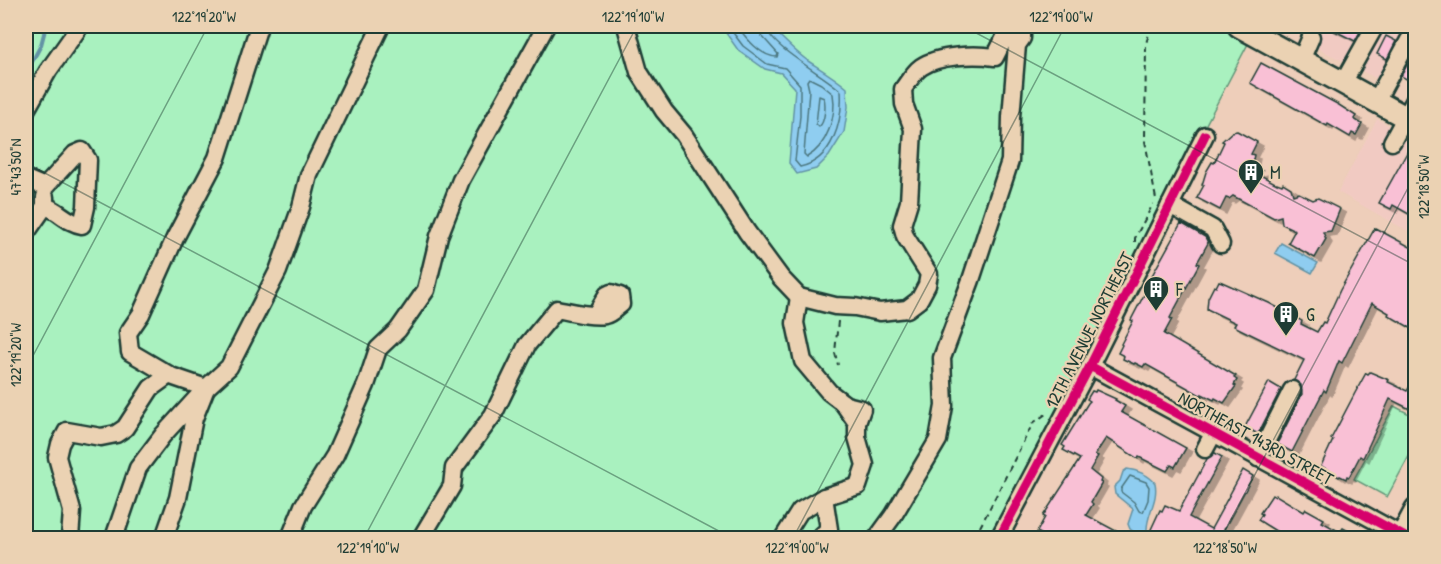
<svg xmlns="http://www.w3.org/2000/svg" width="1441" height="564" viewBox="0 0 1441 564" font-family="'Patrick Hand',sans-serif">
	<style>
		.built { fill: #f1cac2 }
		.green { fill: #a9f1bf; stroke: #64977a; stroke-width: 1.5 }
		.water { fill: #8fcdf0; stroke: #6293a5; stroke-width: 1.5 }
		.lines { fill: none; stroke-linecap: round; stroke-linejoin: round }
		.shore { stroke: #4c777f; stroke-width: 1.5 }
		.stream { stroke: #6293a5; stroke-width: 4 }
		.building { fill: #f9c0d5; stroke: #1f3d34; stroke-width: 1.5; filter: url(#shadow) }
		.minor-casing { stroke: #1f3d34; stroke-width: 21 }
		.major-casing { stroke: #1f3d34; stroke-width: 26 }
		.path { stroke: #1f3d34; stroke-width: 2; stroke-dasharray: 6 4.5; stroke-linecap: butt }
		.minor { stroke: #ebd2b3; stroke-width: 16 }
		.major { stroke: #ebd2b3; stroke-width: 21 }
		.cycleway-casing { stroke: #ebd2b3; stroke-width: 13 }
		.cycleway { stroke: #d6006c; stroke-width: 9 }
		.ticks { fill: none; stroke: #1f3d34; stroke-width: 1.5; stroke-opacity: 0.45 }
		.labels { text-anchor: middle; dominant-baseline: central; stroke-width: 4.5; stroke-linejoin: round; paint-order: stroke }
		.poi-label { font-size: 18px; fill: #1f3d34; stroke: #ebd2b3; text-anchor: start }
		.street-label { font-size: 18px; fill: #1f3d34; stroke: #ebd2b3 }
		.neatline { fill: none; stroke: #1f3d34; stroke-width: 2 }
		.ticks-label { font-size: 15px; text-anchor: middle; fill: #1f3d34 }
	</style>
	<defs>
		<filter id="shadow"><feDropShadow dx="6" dy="4" stdDeviation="0" flood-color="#0004"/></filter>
	</defs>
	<rect width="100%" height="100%" fill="#eeceba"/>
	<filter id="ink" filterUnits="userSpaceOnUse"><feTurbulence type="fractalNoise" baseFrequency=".0167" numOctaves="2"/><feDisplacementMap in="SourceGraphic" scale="12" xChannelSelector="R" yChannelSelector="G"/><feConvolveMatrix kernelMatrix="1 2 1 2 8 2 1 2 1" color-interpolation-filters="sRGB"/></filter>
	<g filter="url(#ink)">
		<g class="built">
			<polygon points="1307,26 1409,26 1415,29 1415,38 1391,86 1300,39"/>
			<polygon points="1377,119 1415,140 1415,235 1338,192"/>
		</g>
		<g class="green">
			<polygon points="33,26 1228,26 1251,38 1062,400 1002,538 26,538 26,40"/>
			<polygon points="1394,406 1415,417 1415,445 1387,497 1354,479"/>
		</g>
		<g class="water">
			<path d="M721,26H770C782,38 794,51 808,61C822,70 834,77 847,88L848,107L844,132L829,156L816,169L797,174L789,163L795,88L781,73L765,69L738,50Z"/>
			<polygon points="1281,243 1318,263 1312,273 1275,253"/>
			<path d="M1127,469C1137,470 1149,475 1155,483C1159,501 1145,516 1147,533L1137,534L1130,529L1128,524L1133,509L1115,494L1114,487L1120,481L1123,472Z"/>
		</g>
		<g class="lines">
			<g class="shore">
				<path d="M728,26L743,46L767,64L785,68L800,85V116L795,161L800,167C833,160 843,121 841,91C825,75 769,47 766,26"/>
				<path d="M737,26C746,38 761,57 777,57L778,54L761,35L759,26"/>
				<path d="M809,78L821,84L833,94C837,116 827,146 807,157L804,154L809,90L807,81Z"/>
				<path d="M819,96L824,98C826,106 825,122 819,127L816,124Z"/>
				<polygon points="1130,476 1146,482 1149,487 1148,500 1143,512 1139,511 1134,502 1121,492 1121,489"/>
			</g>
			<g class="stream">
				<polyline points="26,73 41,45 46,26"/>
				<polyline points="26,536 27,538"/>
			</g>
		</g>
		<g class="building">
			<polygon points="1325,26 1363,26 1355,41"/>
			<polygon points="1386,36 1396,41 1387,59 1377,54"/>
			<polygon points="1415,51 1416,69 1410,81 1401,76"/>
			<polygon points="1261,63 1339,105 1356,116 1354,119 1362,124 1356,135 1352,133 1350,137 1328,124 1327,126 1250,83"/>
			<polygon points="1237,131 1257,142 1251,154 1254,155 1250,174 1262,171 1260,175 1277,184 1277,183 1282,185 1283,183 1291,188 1293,195 1299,193 1313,200 1318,198 1340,209 1331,231 1323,232 1326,239 1315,258 1288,243 1295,230 1282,224 1281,216 1274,218 1233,196 1229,199 1226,198 1220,210 1197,198 1204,185 1202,185 1206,172 1212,162 1214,163 1224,142 1222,141 1232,132"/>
			<polygon points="1409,149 1416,153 1416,218 1393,205 1391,209 1379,203"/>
			<polygon points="1181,223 1205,237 1208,243 1197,263 1199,264 1170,318 1172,319 1164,334 1236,376 1234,378 1237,380 1234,385 1236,386 1224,403 1215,398 1214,400 1202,394 1202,396 1145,364 1143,367 1135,363 1134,364 1123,359 1124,356 1118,353 1122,345 1121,344 1133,321 1131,320 1146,291 1144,290"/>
			<polygon points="1375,228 1416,250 1416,331 1388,315 1389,313 1372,303 1342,363 1339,361 1326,392 1324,390 1292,452 1277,444 1302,394 1301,385 1294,380 1304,360 1244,331 1234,326 1236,323 1207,309 1208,298 1214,286 1216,287 1219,281 1222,282 1269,303 1302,321 1301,324 1317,332 1323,322 1325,323 1340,290"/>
			<polygon points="1370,372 1389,380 1388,382 1407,391 1416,375 1416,412 1390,399 1363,458 1360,456 1349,477 1347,476 1346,479 1340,476 1339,477 1321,466 1333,440 1331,439 1355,393 1366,373 1368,374"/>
			<polygon points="1269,382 1281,389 1258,434 1245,427"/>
			<polygon points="1096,390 1116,399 1115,400 1125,406 1121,412 1186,448 1175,467 1171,465 1167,471 1139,457 1138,459 1106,438 1095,455 1098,456 1090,470 1101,479 1100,482 1102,483 1091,502 1093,504 1086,515 1129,538 1038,538 1041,534 1037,532 1045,517 1043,516 1080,459 1063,450 1065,447 1062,445 1088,403 1090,401 1087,399 1092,391 1095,392"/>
			<polygon points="1215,453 1222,457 1189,517 1211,529 1243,470 1253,476 1221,535 1228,538 1147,538 1160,510 1162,511 1165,505 1179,511 1207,459"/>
			<polygon points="1272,495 1275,497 1276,495 1304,512 1306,509 1324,519 1322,522 1340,532 1343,528 1362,538 1287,538 1258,520 1262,514 1260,513"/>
		</g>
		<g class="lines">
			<g class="minor-casing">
				<g id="minor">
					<polyline points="259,26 217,158 175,238 141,314 128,333 130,352 171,376 206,388 229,367 278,271 301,207 309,175 381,26"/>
					<path d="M626,26L639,72L664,111L684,135L747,232L781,278L799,297L835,306L855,307L880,312L907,309L919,300L927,285L929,274L905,236L902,225L909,202L913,129L904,104L903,89C908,82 914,72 921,67C938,55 975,54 995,57L1008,31L1015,26L1022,27V38L1017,45L1011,117L1010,161L971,280L942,358L944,406L938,440L893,516L877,538"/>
					<polyline points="1301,60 1311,37"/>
					<polyline points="1343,83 1375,26"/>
					<polyline points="1376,101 1409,40"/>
					<polyline points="26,110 48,71 80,26"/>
					<polyline points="1392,142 1416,98"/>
					<path d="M26,179L45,187L75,154L82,151L88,160L86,207L82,225C67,223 59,210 45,206"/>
					<polyline points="1170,205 1213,229 1221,244"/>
					<polyline points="26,233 45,206 45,197"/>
					<polyline points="799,297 795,323 803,361 829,392 846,405 862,409 857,423"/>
					<polyline points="1090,366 1407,538"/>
					<polyline points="1205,449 1213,434"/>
					<polyline points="1258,458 1292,390"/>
					<polyline points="70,538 72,511 57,457 60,444 67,431 101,437 116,434 125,428 151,388 169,375"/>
					<polyline points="114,538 138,468 163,435 206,388 194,418 178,498 164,538"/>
					<polyline points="290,538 303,506 335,455 366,385 378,349 398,330 426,290 439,236 461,180 546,26"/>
					<path d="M421,538L452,486L454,468L493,415L527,345L557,309C572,312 591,317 605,315C611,314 617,307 621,304L620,296L611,293L607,295L596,314"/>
					<polyline points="783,538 800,511 824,497 858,486 865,465 857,437 857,423 843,403"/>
					<polyline points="819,538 829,529 824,497"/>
					<polyline points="999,538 1090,366 1205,135"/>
				</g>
			</g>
			<g class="major-casing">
				<g id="major">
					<polyline points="1239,26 1416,123"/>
					<polyline points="1401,538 1416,510"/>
				</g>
			</g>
			<g class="path">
				<polyline points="1152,26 1146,43 1145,141 1156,199"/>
				<polyline points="1135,242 1135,238 1153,204"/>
				<polyline points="838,321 835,353 838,365"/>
				<polyline points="1072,368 1072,356 1089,334"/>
				<polyline points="968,538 969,533 976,535 1033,423 1049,412"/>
			</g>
			<use href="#minor" class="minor"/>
			<use href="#major" class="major"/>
			<g class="cycleway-casing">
				<g id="cycleway">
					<polyline points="1090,366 1407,538"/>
					<polyline points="999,538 1090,366 1205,135"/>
				</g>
			</g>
			<use href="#cycleway" class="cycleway"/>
		</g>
	</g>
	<path class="ticks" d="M963,26L1416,266M26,163L732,538M26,369L208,26M364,538L637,26M793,538L1065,26M1221,538L1416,173"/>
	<defs>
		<g id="building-pin" transform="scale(1.35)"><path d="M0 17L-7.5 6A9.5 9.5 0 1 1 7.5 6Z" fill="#1f3d34" stroke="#ebd2b3"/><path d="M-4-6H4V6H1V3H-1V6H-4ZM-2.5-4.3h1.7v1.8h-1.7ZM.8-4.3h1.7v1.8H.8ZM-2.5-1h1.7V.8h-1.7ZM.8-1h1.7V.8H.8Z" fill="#fff"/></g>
	</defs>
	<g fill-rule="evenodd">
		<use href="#building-pin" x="1251" y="172"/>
		<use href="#building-pin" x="1156" y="289"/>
		<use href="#building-pin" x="1286" y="314"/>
	</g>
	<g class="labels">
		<g class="poi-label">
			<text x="1270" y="172">M</text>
			<text x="1176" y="289">F</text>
			<text x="1306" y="314">G</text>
		</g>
		<g class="street-label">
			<text transform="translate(1089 330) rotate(-63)">12TH AVENUE NORTHEAST</text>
			<text transform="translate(1256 438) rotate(29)">NORTHEAST 143RD STREET</text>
		</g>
	</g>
	<rect width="1441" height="564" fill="none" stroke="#ebd2b3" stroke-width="66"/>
	<rect x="33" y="33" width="1375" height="498" class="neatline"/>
	<g class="ticks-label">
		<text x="204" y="22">122°19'20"W</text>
		<text x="633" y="22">122°19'10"W</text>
		<text x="1061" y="22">122°19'00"W</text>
		<text transform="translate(16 167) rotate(-90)" y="5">47°43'50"N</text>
		<text transform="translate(1424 187) rotate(-90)" y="5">122°18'50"W</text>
		<text transform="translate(16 355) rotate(-90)" y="5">122°19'20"W</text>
		<text x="368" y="553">122°19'10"W</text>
		<text x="797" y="553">122°19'00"W</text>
		<text x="1225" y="553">122°18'50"W</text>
	</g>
</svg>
